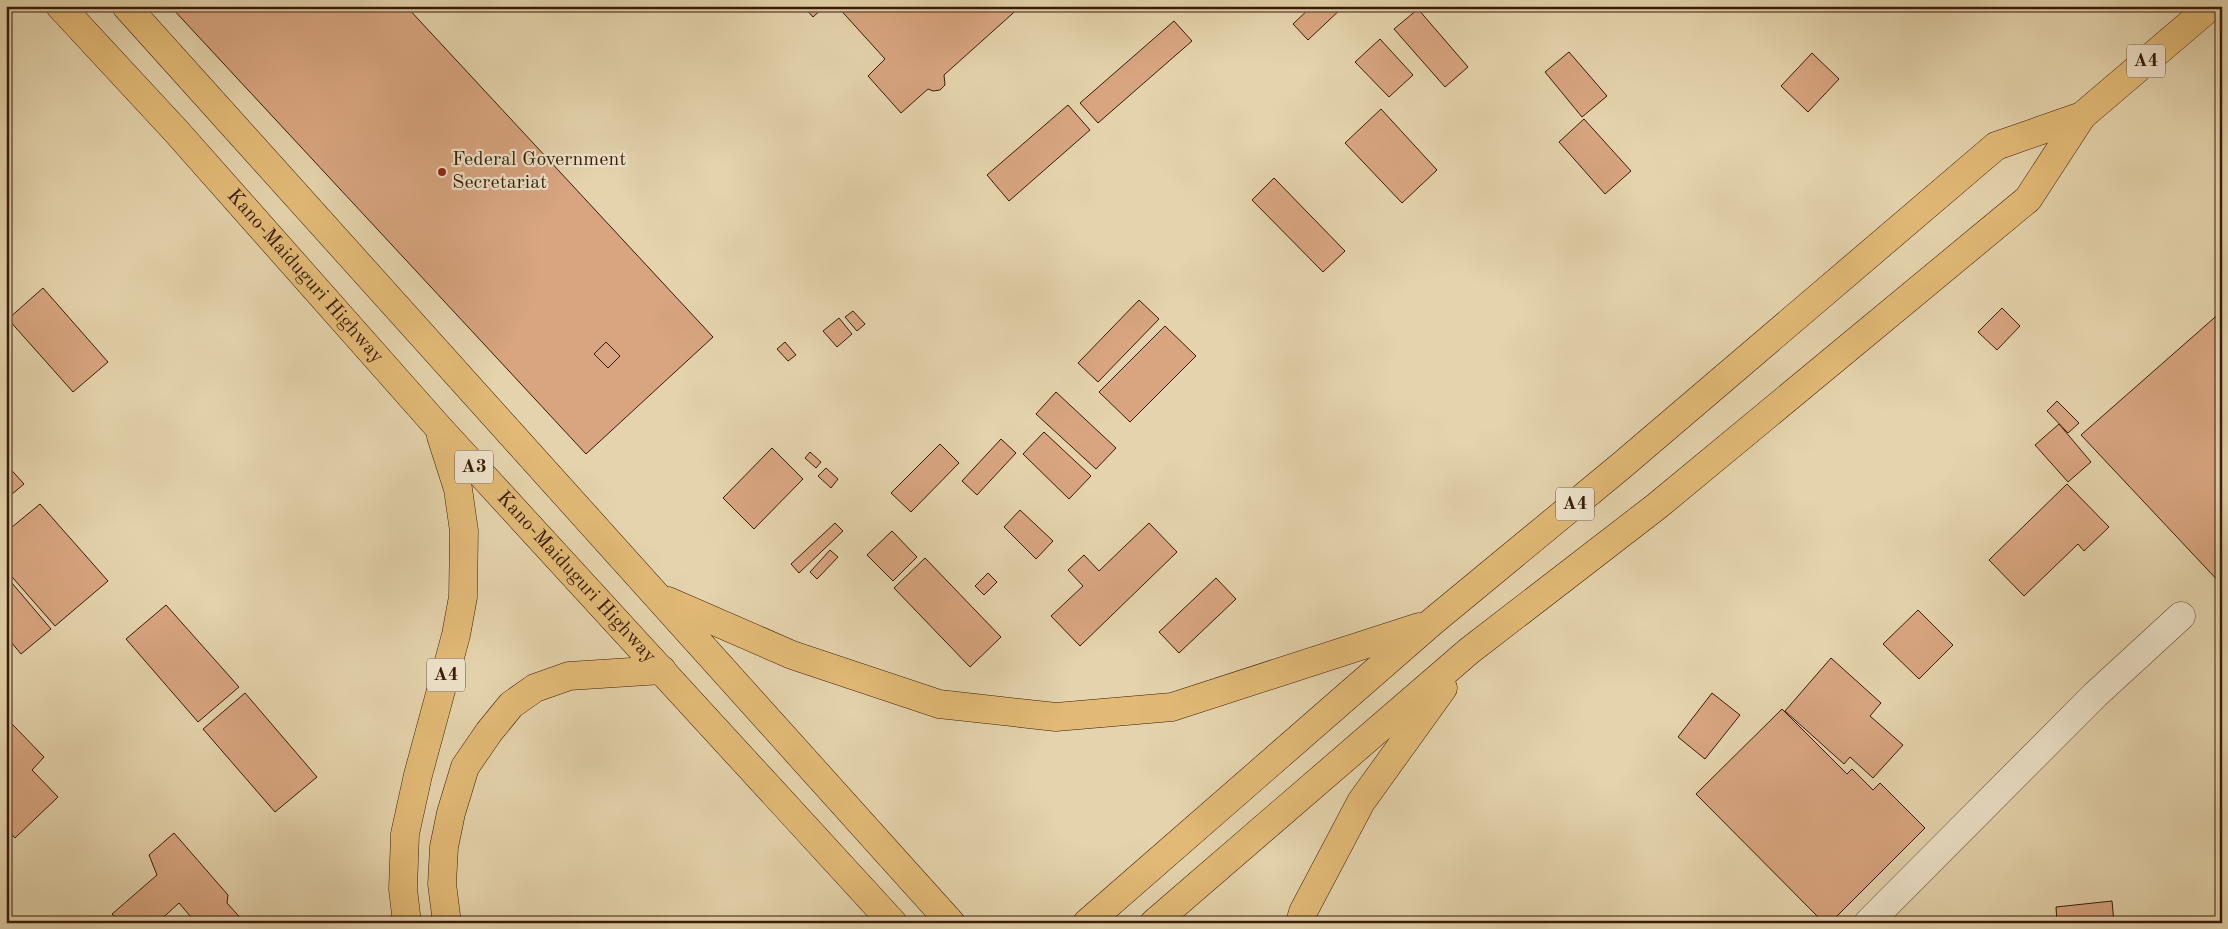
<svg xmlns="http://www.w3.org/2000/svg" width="2228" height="929" viewBox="0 0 2228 929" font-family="'Old Standard TT',serif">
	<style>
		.building { fill: #d8a580; stroke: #381b08 }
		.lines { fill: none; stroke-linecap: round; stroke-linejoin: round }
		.minor-casing { stroke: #634931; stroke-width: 29 }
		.trunk-casing { stroke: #381b08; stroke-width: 29 }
		.minor { stroke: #ede2c9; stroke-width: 28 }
		.trunk { stroke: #e2ba76; stroke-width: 28 }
		.poi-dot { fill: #8f2418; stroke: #ede2c9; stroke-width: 2 }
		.labels { text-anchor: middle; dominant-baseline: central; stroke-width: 4.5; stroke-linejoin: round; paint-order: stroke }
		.shield { fill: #ede2c9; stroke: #6e5742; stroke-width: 1 }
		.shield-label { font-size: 19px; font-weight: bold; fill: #381b08 }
		.poi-label { font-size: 20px; fill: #381b08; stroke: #ede2c9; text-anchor: start }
		.street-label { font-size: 20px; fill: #381b08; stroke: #ede2c9 }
	</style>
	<rect width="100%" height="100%" fill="#e4d3ac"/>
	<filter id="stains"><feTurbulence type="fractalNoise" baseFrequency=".004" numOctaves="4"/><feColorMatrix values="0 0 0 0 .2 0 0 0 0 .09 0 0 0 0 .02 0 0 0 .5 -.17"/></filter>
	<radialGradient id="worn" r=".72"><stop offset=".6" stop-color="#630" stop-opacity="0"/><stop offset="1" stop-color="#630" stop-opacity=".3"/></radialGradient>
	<g class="building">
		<polygon points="406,6 713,337 586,454 171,7"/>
		<polygon points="803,6 825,6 813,17"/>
		<polygon points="837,6 1021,6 944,75 945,85 940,90 933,91 928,89 901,113 868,76 885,59"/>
		<polygon points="1312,6 1344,6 1308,40 1293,24"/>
		<polygon points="1418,9 1468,67 1445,87 1394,29"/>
		<polygon points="1174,21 1192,41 1098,123 1080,103"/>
		<polygon points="1380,39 1413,75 1389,97 1355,62"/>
		<polygon points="1569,52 1607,96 1582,117 1545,72"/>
		<polygon points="1812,53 1839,79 1808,112 1781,86"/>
		<polygon points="1068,105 1090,130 1009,201 987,175"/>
		<polygon points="1381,109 1437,170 1402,203 1345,143"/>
		<polygon points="1584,119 1631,171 1605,194 1559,142"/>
		<polygon points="1274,178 1345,251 1323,272 1252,200"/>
		<polygon points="43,288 108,362 73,392 8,319"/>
		<polygon points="1139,300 1159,319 1098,382 1078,363"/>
		<polygon points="2002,308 2020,326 1997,350 1978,332"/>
		<polygon points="853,311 865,324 857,331 845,317"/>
		<polygon points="2222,311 2222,585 2081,435"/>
		<polygon points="839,318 852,334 837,347 823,331"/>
		<polygon points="1165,326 1196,356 1130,422 1099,392"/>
		<polygon points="606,342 620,356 608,368 594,354"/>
		<polygon points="785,342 796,355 788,361 777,349"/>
		<polygon points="1056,392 1116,448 1096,469 1036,414"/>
		<polygon points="2057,401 2079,423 2068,433 2047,411"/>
		<polygon points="2059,424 2091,462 2068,482 2035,445"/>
		<polygon points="1044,432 1091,476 1069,499 1023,454"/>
		<polygon points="1001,439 1016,453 977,495 962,481"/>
		<polygon points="940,444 959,463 911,512 891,493"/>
		<polygon points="772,448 803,479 754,529 723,498"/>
		<polygon points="810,452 821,462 816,468 805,458"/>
		<polygon points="6,464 24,484 6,499"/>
		<polygon points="826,468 838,479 831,488 818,476"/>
		<polygon points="2067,484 2109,527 2084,551 2078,544 2024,596 1989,560"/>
		<polygon points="40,504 108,581 55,626 6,570 6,532"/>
		<polygon points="1020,510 1053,541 1036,559 1004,527"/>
		<polygon points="835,523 843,531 799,573 791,564"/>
		<polygon points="1149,523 1177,552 1080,646 1051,616 1083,586 1068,570 1084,555 1099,571"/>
		<polygon points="892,531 917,557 893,581 867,555"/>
		<polygon points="830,550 838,557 817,579 810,572"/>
		<polygon points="925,558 1001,637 970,667 894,588"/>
		<polygon points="988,573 997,582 984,595 975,586"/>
		<polygon points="6,576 51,629 21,654 6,636"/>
		<polygon points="1216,578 1236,599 1179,653 1159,632"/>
		<polygon points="166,605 239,687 198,722 126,639"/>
		<polygon points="1918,610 1953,645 1919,679 1883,644"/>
		<polygon points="1831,658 1881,703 1870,716 1903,745 1873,778 1850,757 1844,764 1785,711"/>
		<polygon points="245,693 317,777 275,812 203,729"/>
		<polygon points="1712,693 1740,715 1705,759 1678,737"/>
		<polygon points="1782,709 1847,774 1852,769 1873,790 1880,783 1925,828 1830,923 1824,923 1696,794"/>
		<polygon points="12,724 44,757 32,770 58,797 15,838 6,828 6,730"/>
		<polygon points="174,833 228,895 227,903 245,923 196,923 179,903 157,923 120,923 112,914 157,875 149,855"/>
		<polygon points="2112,901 2114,923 2057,923 2056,907"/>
	</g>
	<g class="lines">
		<g class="minor-casing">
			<polyline id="minor" points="1868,923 2095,695 2181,616"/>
		</g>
		<g class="trunk-casing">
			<g id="trunk">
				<path id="s1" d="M60,6L176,131L439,428L893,923"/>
				<polyline points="126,6 951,923"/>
				<polyline points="668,601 792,655 939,704 1056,717 1172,707 1419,627"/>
				<polyline points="407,923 403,889 405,834 418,775 456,635 463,597 464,531 458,489 441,436"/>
				<polyline points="447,923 442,884 444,847 451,813 465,767 489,732 511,705 535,688 569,676 662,670"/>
				<polyline points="1087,923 1432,622 1621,466 1996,146 2082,116"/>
				<polyline points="1154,923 1469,651 1657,506 2028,199 2082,116 2211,6"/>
				<polyline points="1300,923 1303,912 1361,802 1443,688"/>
			</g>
		</g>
		<use href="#minor" class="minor"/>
		<use href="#trunk" class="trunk"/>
	</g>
	<circle class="poi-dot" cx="442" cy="172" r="5"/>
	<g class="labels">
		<g class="shield">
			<rect x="2127" y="44.5" width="38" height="33" rx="4"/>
			<rect x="455" y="450.5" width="38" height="33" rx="4"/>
			<rect x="1556" y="487.5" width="38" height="33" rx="4"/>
			<rect x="427" y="658.5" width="38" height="33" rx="4"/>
		</g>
		<g class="shield-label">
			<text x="2146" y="61">A4</text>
			<text x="474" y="467">A3</text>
			<text x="1575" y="504">A4</text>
			<text x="446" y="675">A4</text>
		</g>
		<g class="poi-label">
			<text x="452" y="160">Federal Government<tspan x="452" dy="23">Secretariat</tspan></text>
		</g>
		<g class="street-label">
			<text stroke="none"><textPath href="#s1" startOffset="365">Kano-Maiduguri Highway</textPath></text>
			<text stroke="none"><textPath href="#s1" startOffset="770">Kano-Maiduguri Highway</textPath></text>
		</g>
	</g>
	<rect width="2228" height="929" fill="none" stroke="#e4d3ac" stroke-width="25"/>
	<rect x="8" y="8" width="2213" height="914" fill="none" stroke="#381b08" stroke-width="2.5"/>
	<rect x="12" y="12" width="2203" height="904" fill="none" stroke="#381b08"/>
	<rect width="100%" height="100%" filter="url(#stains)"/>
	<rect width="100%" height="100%" fill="url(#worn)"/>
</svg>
